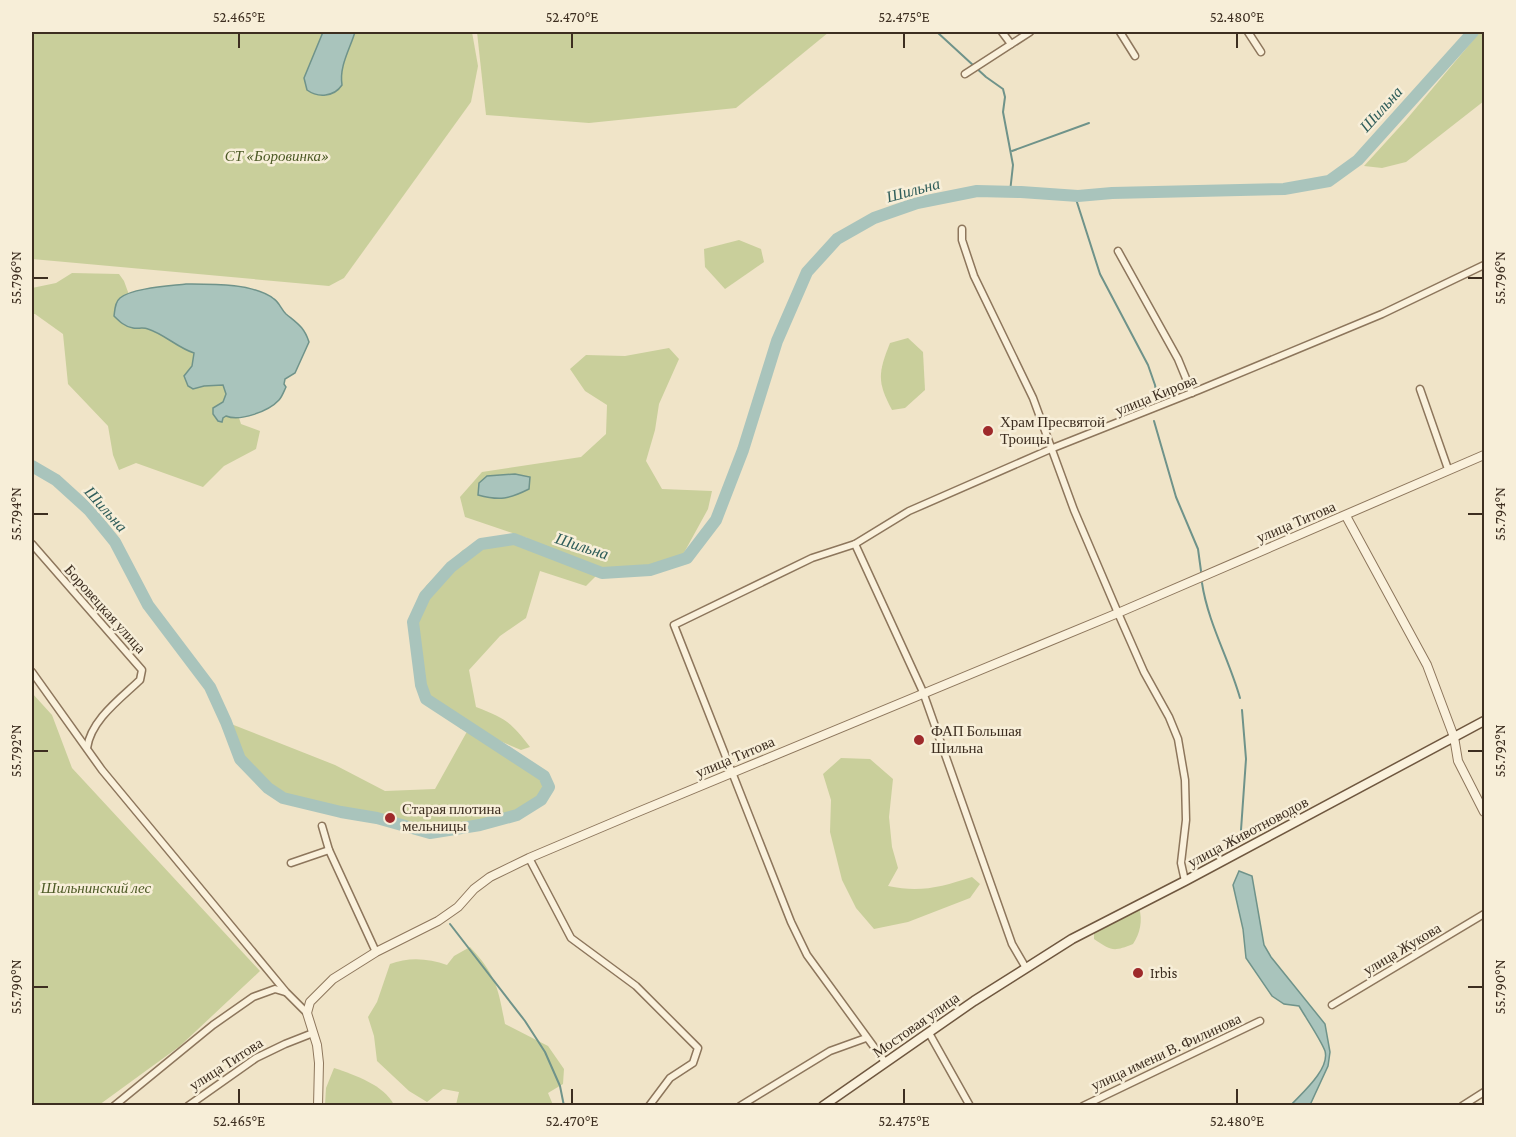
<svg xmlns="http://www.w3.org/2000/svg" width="1516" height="1137" viewBox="0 0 1516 1137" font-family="'Crimson Pro',serif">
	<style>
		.green { fill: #c9cf9b }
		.water { fill: #a9c4bc; stroke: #6f938a; stroke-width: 1.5 }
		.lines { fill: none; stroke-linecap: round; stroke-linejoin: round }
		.stream { stroke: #6f938a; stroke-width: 2 }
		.river { stroke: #a9c4bc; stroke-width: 12 }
		.minor-casing { stroke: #8d765c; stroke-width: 9 }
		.tertiary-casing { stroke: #8d765c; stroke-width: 10 }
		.secondary-casing { stroke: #6f573f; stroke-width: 11 }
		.minor { stroke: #faf1dc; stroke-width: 6 }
		.tertiary { stroke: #faf1dc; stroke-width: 8 }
		.secondary { stroke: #faf1dc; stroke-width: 8 }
		.ticks { fill: none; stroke: #3d2e20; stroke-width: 2 }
		.poi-dot { fill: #9e2a2b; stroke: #f7eed8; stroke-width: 2 }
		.labels { text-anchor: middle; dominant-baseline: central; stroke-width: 5; stroke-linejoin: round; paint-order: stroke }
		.park-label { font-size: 15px; font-style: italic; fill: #4d5a26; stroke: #f7eed8 }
		.street-label { font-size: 15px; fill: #3d2e20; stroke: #f7eed8 }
		.poi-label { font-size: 15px; fill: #3d2e20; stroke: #f7eed8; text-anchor: start }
		.water-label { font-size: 16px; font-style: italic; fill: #2f5d5a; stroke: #f7eed8 }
		.neatline { fill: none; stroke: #3d2e20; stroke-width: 2 }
		.ticks-label { font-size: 15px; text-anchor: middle; fill: #3d2e20 }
	</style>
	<rect width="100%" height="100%" fill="#f0e4c8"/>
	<g class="green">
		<polygon points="32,32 472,32 478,66 471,102 344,278 329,286 32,259"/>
		<polygon points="477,32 829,32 736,108 589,123 486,115"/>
		<polygon points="1480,32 1484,32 1484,101 1406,162 1382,168 1364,166 1406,120"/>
		<polygon points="739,240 761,249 764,262 725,289 705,267 704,249"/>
		<polygon points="72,273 119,274 124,281 136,314 188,341 229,387 241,424 260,431 256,449 224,466 203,487 136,463 119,470 113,455 108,426 68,384 63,334 35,314 32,314 32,288 56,283"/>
		<path d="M908,338L923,352L925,390L905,408L892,410C877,382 878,373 890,343Z"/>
		<path d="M669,348L679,359L659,404L655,430L646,461L662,489L712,491L708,509L680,560L642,571L605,567L586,586L540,571L526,618L500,636L469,670L476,707C505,718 511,722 530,747L521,750L474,730L544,776L549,787L541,800L517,815L480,825L430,833L377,818L341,812L283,798L268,788L240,759L226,722L335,765L385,791L435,789L469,728L461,729L421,685L409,634L426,586L463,550L491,539L527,538L465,517L460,497L482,472L581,457L606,434L607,405L585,391L570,369L586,355L625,356Z"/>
		<polygon points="32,693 52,715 72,768 260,971 180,1046 99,1105 32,1105"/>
		<path d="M841,758L870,759L893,779L889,817L892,847L898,868L888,886C920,893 941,887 972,877L980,884L970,898L908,922L874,929L856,908L842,880L830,832L831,800L823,774Z"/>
		<path d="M1139,908C1143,920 1140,934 1133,944C1113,952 1112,951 1094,939V931Z"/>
		<path d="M470,947C496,975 498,987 505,1024L548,1046L564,1069L563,1084L548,1093L553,1105H456L459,1092L443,1089L427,1102L409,1091L377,1061L374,1036L368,1017L377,1002L390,964C408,957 428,958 447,965L454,956Z"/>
		<path d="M334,1068C355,1075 384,1085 394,1105H325L326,1088Z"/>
	</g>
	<g class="water">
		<path d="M323,32H355C350,49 339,66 342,85C334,97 318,98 307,90L304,78Z"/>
		<path d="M186,284C210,284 254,283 274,299C279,302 281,309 286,314C298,324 304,327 309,342L295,373L285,379L284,384L286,387C284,391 282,397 279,400C269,411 240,422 226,416L223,418L222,422L218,421L213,414V408L223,402L226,394L223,385L204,386L193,389L188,386L184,376L192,366L194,353C178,348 164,334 148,329C143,327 138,329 133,328C125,327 119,321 114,316C115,309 115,302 120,298C132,288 170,286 186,284Z"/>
		<path d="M515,474L530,477L529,489C509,499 500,501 478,495L479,483L487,476Z"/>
		<path d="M1239,871L1252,876L1264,945L1271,957L1325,1024L1330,1052L1328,1066L1310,1105H1291C1302,1093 1330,1069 1325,1051C1321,1040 1306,1018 1299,1006L1284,1004L1272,996L1246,958L1243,929L1233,885Z"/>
	</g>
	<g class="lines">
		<g class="stream">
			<polyline points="937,32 986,77 1003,89 1005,97 1003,112 1013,165 1010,192"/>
			<polyline points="1012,151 1089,123"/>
			<polyline points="1075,196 1100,274 1148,365 1155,385 1158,402"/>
			<polyline points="1154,421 1176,497 1198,549 1201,571"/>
			<path d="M1202,583C1208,623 1229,659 1240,698"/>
			<polyline points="1241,830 1246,759 1242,710"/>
			<polyline points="450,924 525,1021 545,1052 560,1086 564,1106"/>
		</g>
		<polyline class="river" points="32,466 56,480 89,510 115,542 148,605 210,687 226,722 240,759 268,788 283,798 341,812 377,818 430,833 480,825 517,815 541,800 549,787 544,776 426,699 421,685 413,622 425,596 451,567 481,544 514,539 602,573 650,570 687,558 716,520 743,450 777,341 807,272 837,239 874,218 917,203 977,191 1021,192 1078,196 1112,193 1284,189 1329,181 1358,160 1473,32"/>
		<g class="minor-casing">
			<g id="minor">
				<polyline points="1002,32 1011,44"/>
				<polyline points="1120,32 1135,56"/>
				<polyline points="1248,32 1261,52"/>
				<polyline points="965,74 1030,32"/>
				<polyline points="962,229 962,240 974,276 1033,398 1074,510 1118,613 1144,672 1169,717 1178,739 1185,780 1186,820 1181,863 1185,881"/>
				<polyline points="1118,251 1178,359 1192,393"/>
				<polyline points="1420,389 1448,469"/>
				<path d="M32,544L142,670L140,680C120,699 91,720 87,748"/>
				<polyline points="855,544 923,692 1012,944 1026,968"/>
				<polyline points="32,672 102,770 286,992 307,1013"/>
				<polyline points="322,826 329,850 376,952"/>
				<polyline points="529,858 571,938 636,986 698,1048 693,1063 670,1078 649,1106"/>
				<polyline points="291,863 329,850"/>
				<polyline points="1332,1005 1484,914"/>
				<polyline points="929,1033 970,1106"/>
				<polyline points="885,1062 807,955 791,922 674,625 812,558 855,544 909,511 1053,448 1199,390 1382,314 1484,265"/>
				<polyline points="114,1106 213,1025 253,997 275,989 285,992"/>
				<polyline points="188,1106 256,1058 285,1044 313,1033"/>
				<polyline points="740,1106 830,1051 866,1038"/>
				<polyline points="1083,1106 1260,1021"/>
				<polyline points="1462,1106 1484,1092"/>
			</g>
		</g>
		<g class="tertiary-casing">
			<g id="tertiary">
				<polyline points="1346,516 1427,665 1454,737 1458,761 1484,812"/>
				<polyline points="318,1106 319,1063 317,1045 307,1013 310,1002 333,979 376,952 438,921 458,907 474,889 490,877 529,858 633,814 1118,613 1484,455"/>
			</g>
		</g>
		<g class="secondary-casing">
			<polyline id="secondary" points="823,1106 974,1001 1072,939 1185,881 1484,721"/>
		</g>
		<use href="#minor" class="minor"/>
		<use href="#tertiary" class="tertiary"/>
		<use href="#secondary" class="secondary"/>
	</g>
	<path class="ticks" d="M239,33V48M572,33V48M904,33V48M1237,33V48M33,278H48M1468,278H1483M33,514H48M1468,514H1483M33,751H48M1468,751H1483M33,987H48M1468,987H1483M239,1089V1104M572,1089V1104M904,1089V1104M1237,1089V1104"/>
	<g class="poi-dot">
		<circle cx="988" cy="431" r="6"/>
		<circle cx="919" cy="740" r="6"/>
		<circle cx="390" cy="818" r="6"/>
		<circle cx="1138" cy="973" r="6"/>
	</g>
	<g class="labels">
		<g class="park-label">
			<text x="277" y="156">СТ «Боровинка»</text>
			<text x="96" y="888">Шильнинский лес</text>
		</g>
		<g class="street-label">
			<text transform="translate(1156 395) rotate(-22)">улица Кирова</text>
			<text transform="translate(1296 522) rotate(-23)">улица Титова</text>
			<text transform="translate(105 609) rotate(48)">Боровецкая улица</text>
			<text transform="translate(735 757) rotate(-23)">улица Титова</text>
			<text transform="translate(1248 832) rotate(-28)">улица Животноводов</text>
			<text transform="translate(1402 949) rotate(-31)">улица Жукова</text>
			<text transform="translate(916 1025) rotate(-35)">Мостовая улица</text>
			<text transform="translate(1166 1052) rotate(-25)">улица имени В. Филинова</text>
			<text transform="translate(226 1064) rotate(-33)">улица Титова</text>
		</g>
		<g class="poi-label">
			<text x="1000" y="422">Храм Пресвятой<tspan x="1000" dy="17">Троицы</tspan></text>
			<text x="931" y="731">ФАП Большая<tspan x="931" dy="17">Шильна</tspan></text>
			<text x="402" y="809">Старая плотина<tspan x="402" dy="17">мельницы</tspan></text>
			<text x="1150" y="973">Irbis</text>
		</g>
		<g class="water-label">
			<text transform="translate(1381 109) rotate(-48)">Шильна</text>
			<text transform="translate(913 190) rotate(-15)">Шильна</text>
			<text transform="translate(106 509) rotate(48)">Шильна</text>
			<text transform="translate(582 546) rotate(18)">Шильна</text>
		</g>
	</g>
	<rect width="1516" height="1137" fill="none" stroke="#f7eed8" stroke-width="66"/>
	<rect x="33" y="33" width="1450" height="1071" class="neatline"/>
	<g class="ticks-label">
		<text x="239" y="22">52.465°E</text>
		<text x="572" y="22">52.470°E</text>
		<text x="904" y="22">52.475°E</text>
		<text x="1237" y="22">52.480°E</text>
		<text transform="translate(16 278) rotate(-90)" y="5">55.796°N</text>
		<text transform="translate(1500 278) rotate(-90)" y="5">55.796°N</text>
		<text transform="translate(16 514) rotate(-90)" y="5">55.794°N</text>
		<text transform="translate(1500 514) rotate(-90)" y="5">55.794°N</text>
		<text transform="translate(16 751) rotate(-90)" y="5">55.792°N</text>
		<text transform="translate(1500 751) rotate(-90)" y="5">55.792°N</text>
		<text transform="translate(16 987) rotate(-90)" y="5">55.790°N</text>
		<text transform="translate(1500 987) rotate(-90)" y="5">55.790°N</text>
		<text x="239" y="1126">52.465°E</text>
		<text x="572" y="1126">52.470°E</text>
		<text x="904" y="1126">52.475°E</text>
		<text x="1237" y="1126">52.480°E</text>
	</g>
</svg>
